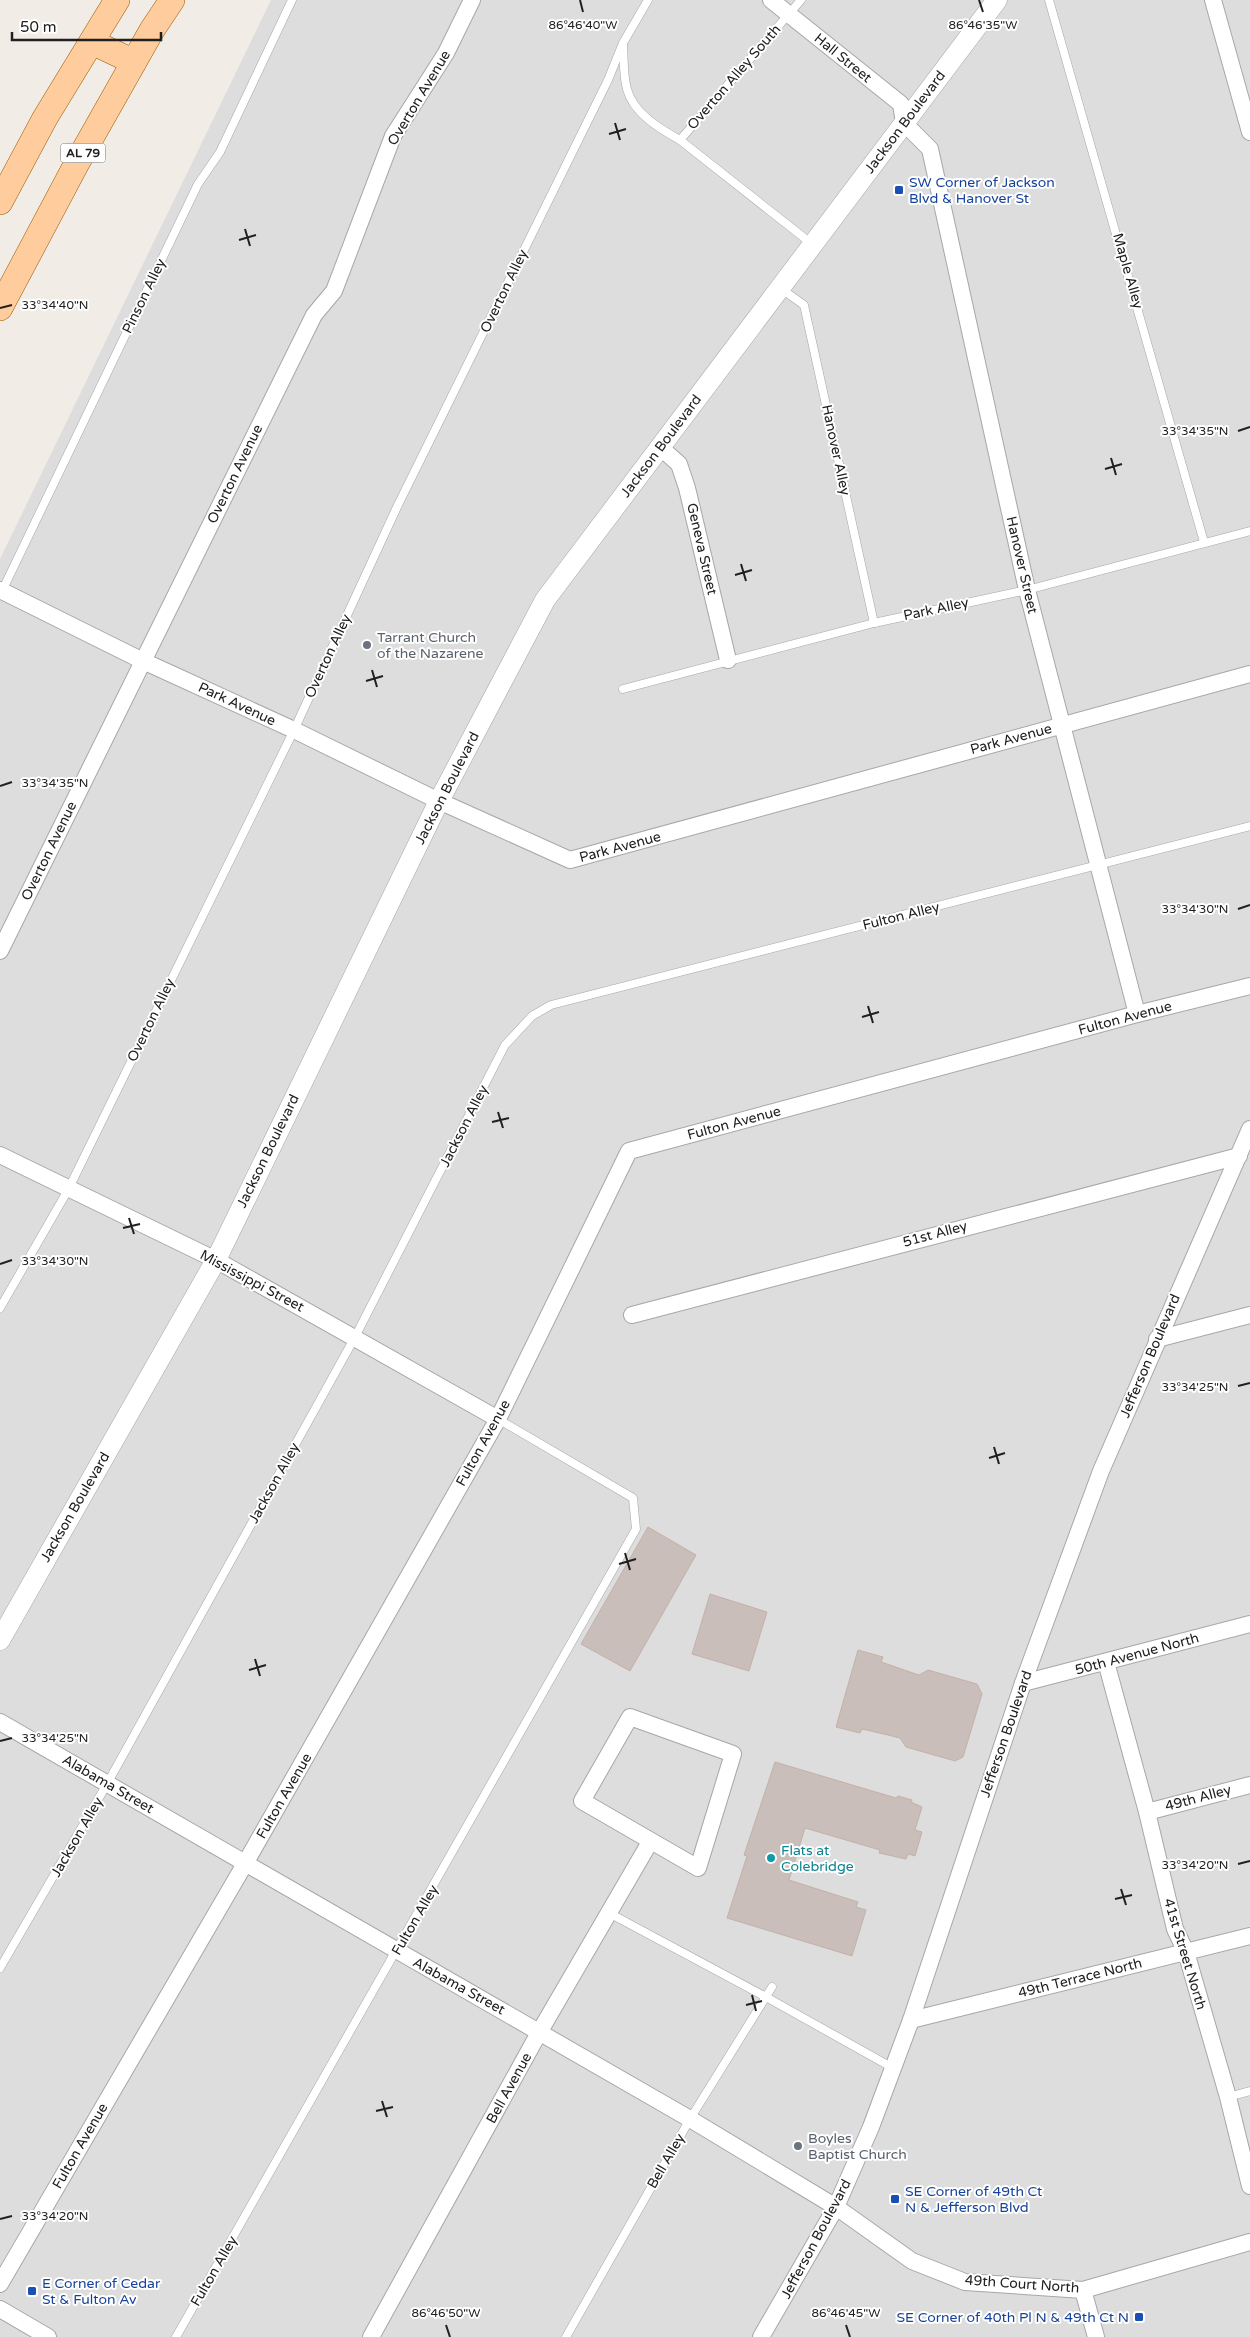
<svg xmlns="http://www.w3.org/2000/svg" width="1250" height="2337" viewBox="0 0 1250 2337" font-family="'Varela Round',sans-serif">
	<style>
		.residential { fill: #dedddd }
		.building { fill: #c9beb9; stroke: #c3b1a8 }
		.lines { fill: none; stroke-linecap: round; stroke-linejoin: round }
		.service-casing { stroke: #a7a7a7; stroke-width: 9 }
		.minor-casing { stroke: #a7a7a7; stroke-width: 18 }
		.tertiary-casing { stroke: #a7a7a7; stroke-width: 21 }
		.primary-casing { stroke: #9c5b00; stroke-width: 26 }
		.service { stroke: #fff; stroke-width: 8 }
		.minor { stroke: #fff; stroke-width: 16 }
		.tertiary { stroke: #fff; stroke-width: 20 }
		.primary { stroke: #ffcc9d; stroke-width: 25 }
		.ticks { fill: none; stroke: #202020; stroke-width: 2 }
		.transit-dot { fill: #1a4fb4; stroke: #fff; stroke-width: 2 }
		.worship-dot { fill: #6b7280; stroke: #fff; stroke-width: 2 }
		.culture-dot { fill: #0f9aa8; stroke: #fff; stroke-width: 2 }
		.labels { text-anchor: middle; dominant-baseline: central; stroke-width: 4; stroke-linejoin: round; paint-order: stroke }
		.shield { fill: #fff; stroke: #636363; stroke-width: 1 }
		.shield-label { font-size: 12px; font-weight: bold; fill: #202020 }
		.street-label { font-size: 14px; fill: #202020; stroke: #fff }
		.transit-label { font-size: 14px; fill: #164399; stroke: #fff; text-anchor: start }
		.worship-label { font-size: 14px; fill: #5b616d; stroke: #fff; text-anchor: start }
		.culture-label { font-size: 14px; fill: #0d838f; stroke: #fff; text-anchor: start }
		.ticks-label { font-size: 12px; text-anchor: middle; fill: #202020; stroke: #fff; stroke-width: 4; stroke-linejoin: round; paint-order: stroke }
	</style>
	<rect width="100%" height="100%" fill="#f1ece6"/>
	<polygon class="residential" points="271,0 1250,0 1250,2337 0,2337 0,559"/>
	<g class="building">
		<polygon points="648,1527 696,1555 630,1671 581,1644"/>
		<polygon points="710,1594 767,1612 749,1671 692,1654"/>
		<polygon points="858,1650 883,1657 881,1662 919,1675 928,1670 977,1684 982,1694 963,1757 955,1761 906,1747 900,1738 888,1735 862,1729 860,1733 836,1727"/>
		<polygon points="775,1762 896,1798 898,1796 912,1800 911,1802 922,1807 915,1830 922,1832 915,1856 908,1854 906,1859 879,1853 880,1850 805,1828 789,1880 858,1902 856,1907 866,1910 852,1956 727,1918 747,1856 744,1855"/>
	</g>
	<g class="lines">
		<g class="service-casing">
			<g id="service">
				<polyline points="1049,0 1204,542"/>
				<path d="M623,45C624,59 623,75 627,89C633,113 660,129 680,140L801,0"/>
				<polyline points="680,140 812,244"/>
				<polyline points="780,288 804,305 874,623"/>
				<polyline points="2,591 198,184 220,152 292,0"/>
				<polyline points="623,689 874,623 1027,590 1250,531"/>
				<polyline points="0,1308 68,1190 294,730 397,507 608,80 623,43 648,0"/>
				<polyline points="609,1913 766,1997 893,2068"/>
				<polyline points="0,1968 107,1784 355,1337 505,1045 532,1016 551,1005 1250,826"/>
				<polyline points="1228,2097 1250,2091"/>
				<polyline points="176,2337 636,1529 633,1498 498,1419"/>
				<polyline points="566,2337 690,2119 772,1987"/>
			</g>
		</g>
		<g class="minor-casing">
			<g id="minor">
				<polyline points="771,0 901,104 904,123 930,149 1027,590 1137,1014"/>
				<polyline points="1213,0 1250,132"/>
				<polyline points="660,447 679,464 687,488 728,660"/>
				<polyline points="0,590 143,661 294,730 439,801 570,860 1250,674"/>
				<polyline points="0,951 314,315 334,291 393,136 446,53 472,0"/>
				<polyline points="0,1155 216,1260 498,1419"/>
				<polyline points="632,1315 1239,1156"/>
				<polyline points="1157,1339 1250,1315"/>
				<polyline points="1106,1662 1147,1812 1175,1929 1186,1952 1228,2097 1250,2186"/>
				<polyline points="1023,1683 1250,1624"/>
				<polygon points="630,1717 733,1754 698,1868 582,1801"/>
				<polyline points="0,1722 690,2119 836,2207 912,2261 965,2282 1083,2290 1250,2242"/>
				<polyline points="1147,1812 1250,1785"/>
				<polyline points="911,2020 1250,1936"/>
				<polyline points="0,2284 246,1862 498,1419 629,1151 1137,1014 1250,986"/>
				<polyline points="1083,2290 1096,2337"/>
				<polyline points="0,2309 48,2337"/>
				<polyline points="371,2337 540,2031 650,1842"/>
				<polyline points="761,2337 836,2207 871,2127 911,2020 1023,1683 1101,1471 1250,1129"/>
			</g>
		</g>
		<g class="tertiary-casing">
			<polyline id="tertiary" points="0,1640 216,1260 439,801 545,600 997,0"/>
		</g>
		<g class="primary-casing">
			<g id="primary">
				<polyline points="92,42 134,62"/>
				<polyline points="0,202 45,118 117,0"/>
				<polyline points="0,308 78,161 152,30 172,0"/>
			</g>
		</g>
		<use href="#service" class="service"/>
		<use href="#minor" class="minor"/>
		<use href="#tertiary" class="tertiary"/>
		<use href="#primary" class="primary"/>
	</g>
	<path class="ticks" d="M580,0L583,12M979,0L983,12M615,123L620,140M609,134L626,129M245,229L250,246M239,240L256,235M0,308L12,305M1238,431L1250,427M1111,458L1116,475M1105,469L1122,464M741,564L746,581M735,575L752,570M372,670L377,687M366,681L383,676M0,786L12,782M1238,909L1250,905M868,1006L873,1023M862,1017L879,1012M498,1112L503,1128M492,1122L509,1118M129,1218L134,1234M123,1228L140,1224M0,1264L12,1260M1238,1386L1250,1383M994,1447L999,1464M989,1458L1005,1453M625,1553L630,1570M619,1564L636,1559M255,1659L260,1676M249,1670L266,1665M0,1741L12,1738M1238,1864L1250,1861M1121,1889L1126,1905M1115,1899L1132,1895M752,1995L756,2011M746,2005L762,2001M382,2101L387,2117M376,2111L393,2107M0,2219L12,2216M446,2325L450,2337M846,2325L850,2337"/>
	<g class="transit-dot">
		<rect x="894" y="185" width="10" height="10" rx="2.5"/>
		<rect x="890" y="2194" width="10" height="10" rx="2.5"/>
		<rect x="27" y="2286" width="10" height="10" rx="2.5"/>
		<rect x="1134" y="2312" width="10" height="10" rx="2.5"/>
	</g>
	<g class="worship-dot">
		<circle cx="367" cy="645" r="5"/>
		<circle cx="798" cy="2146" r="5"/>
	</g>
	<circle class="culture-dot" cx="771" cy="1858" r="5"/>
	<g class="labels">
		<rect class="shield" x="60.5" y="143.5" width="45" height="19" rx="4"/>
		<g class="shield-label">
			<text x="83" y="153">AL 79</text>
		</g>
		<g class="street-label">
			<text transform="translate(843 58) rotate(39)">Hall Street</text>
			<text transform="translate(734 77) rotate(-49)">Overton Alley South</text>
			<text transform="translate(419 98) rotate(-59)">Overton Avenue</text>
			<text transform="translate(905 122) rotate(-53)">Jackson Boulevard</text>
			<text transform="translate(1128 271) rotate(74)">Maple Alley</text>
			<text transform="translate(504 291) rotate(-64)">Overton Alley</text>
			<text transform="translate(144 296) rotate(-64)">Pinson Alley</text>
			<text transform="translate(661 446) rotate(-53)">Jackson Boulevard</text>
			<text transform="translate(836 450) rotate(78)">Hanover Alley</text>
			<text transform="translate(235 474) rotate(-64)">Overton Avenue</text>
			<text transform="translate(702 549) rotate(77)">Geneva Street</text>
			<text transform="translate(1022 565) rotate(77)">Hanover Street</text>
			<text transform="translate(936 609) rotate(-12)">Park Alley</text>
			<text transform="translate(328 656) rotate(-65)">Overton Alley</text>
			<text transform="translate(237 704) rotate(25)">Park Avenue</text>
			<text transform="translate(1011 739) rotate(-15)">Park Avenue</text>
			<text transform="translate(447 788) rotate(-63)">Jackson Boulevard</text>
			<text transform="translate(620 847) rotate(-15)">Park Avenue</text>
			<text transform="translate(49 851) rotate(-64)">Overton Avenue</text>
			<text transform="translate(901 916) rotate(-14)">Fulton Alley</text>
			<text transform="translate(1125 1018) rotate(-15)">Fulton Avenue</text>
			<text transform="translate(151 1020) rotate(-64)">Overton Alley</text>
			<text transform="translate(734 1123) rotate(-15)">Fulton Avenue</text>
			<text transform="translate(464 1126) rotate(-63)">Jackson Alley</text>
			<text transform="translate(268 1151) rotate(-64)">Jackson Boulevard</text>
			<text transform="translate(935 1234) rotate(-15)">51st Alley</text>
			<text transform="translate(252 1281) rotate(28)">Mississippi Street</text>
			<text transform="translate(1150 1356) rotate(-67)">Jefferson Boulevard</text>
			<text transform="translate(483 1443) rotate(-61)">Fulton Avenue</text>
			<text transform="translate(274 1483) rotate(-61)">Jackson Alley</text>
			<text transform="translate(75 1507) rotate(-60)">Jackson Boulevard</text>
			<text transform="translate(1137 1654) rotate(-15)">50th Avenue North</text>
			<text transform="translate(1006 1734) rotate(-71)">Jefferson Boulevard</text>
			<text transform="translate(108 1784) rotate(30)">Alabama Street</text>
			<text transform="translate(284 1796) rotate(-60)">Fulton Avenue</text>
			<text transform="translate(1198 1798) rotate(-15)">49th Alley</text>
			<text transform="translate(77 1837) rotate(-60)">Jackson Alley</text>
			<text transform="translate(415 1920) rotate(-60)">Fulton Alley</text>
			<text transform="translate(1185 1954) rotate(73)">41st Street North</text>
			<text transform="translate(1080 1978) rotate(-14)">49th Terrace North</text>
			<text transform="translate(459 1986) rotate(29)">Alabama Street</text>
			<text transform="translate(509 2088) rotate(-61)">Bell Avenue</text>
			<text transform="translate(80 2146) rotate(-60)">Fulton Avenue</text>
			<text transform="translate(666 2161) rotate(-60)">Bell Alley</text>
			<text transform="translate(816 2239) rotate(-62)">Jefferson Boulevard</text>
			<text transform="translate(214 2271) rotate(-60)">Fulton Alley</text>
			<text transform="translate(1022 2284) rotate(4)">49th Court North</text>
		</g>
		<g class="transit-label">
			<text x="909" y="182">SW Corner of Jackson<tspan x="909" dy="16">Blvd &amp; Hanover St</tspan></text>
			<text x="905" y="2191">SE Corner of 49th Ct<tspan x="905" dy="16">N &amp; Jefferson Blvd</tspan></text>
			<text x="42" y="2283">E Corner of Cedar<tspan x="42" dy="16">St &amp; Fulton Av</tspan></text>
			<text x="1129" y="2317" text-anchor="end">SE Corner of 40th Pl N &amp; 49th Ct N</text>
		</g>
		<g class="worship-label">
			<text x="377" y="637">Tarrant Church<tspan x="377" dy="16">of the Nazarene</tspan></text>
			<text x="808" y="2138">Boyles<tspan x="808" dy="16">Baptist Church</tspan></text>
		</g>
		<g class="culture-label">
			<text x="781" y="1850">Flats at<tspan x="781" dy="16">Colebridge</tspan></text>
		</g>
	</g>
	<g class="ticks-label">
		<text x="583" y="29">86°46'40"W</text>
		<text x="983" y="29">86°46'35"W</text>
		<text x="55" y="309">33°34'40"N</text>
		<text x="1195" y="435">33°34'35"N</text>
		<text x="55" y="787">33°34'35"N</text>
		<text x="1195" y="913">33°34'30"N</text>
		<text x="55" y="1265">33°34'30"N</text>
		<text x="1195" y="1391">33°34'25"N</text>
		<text x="55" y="1742">33°34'25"N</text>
		<text x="1195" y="1869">33°34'20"N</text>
		<text x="55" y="2220">33°34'20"N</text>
		<text x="446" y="2317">86°46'50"W</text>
		<text x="846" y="2317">86°46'45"W</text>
	</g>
	<path d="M12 32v8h149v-8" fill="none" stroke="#202020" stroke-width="2.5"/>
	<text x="20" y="32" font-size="15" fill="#202020" stroke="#ffffff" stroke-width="4" paint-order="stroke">50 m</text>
</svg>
